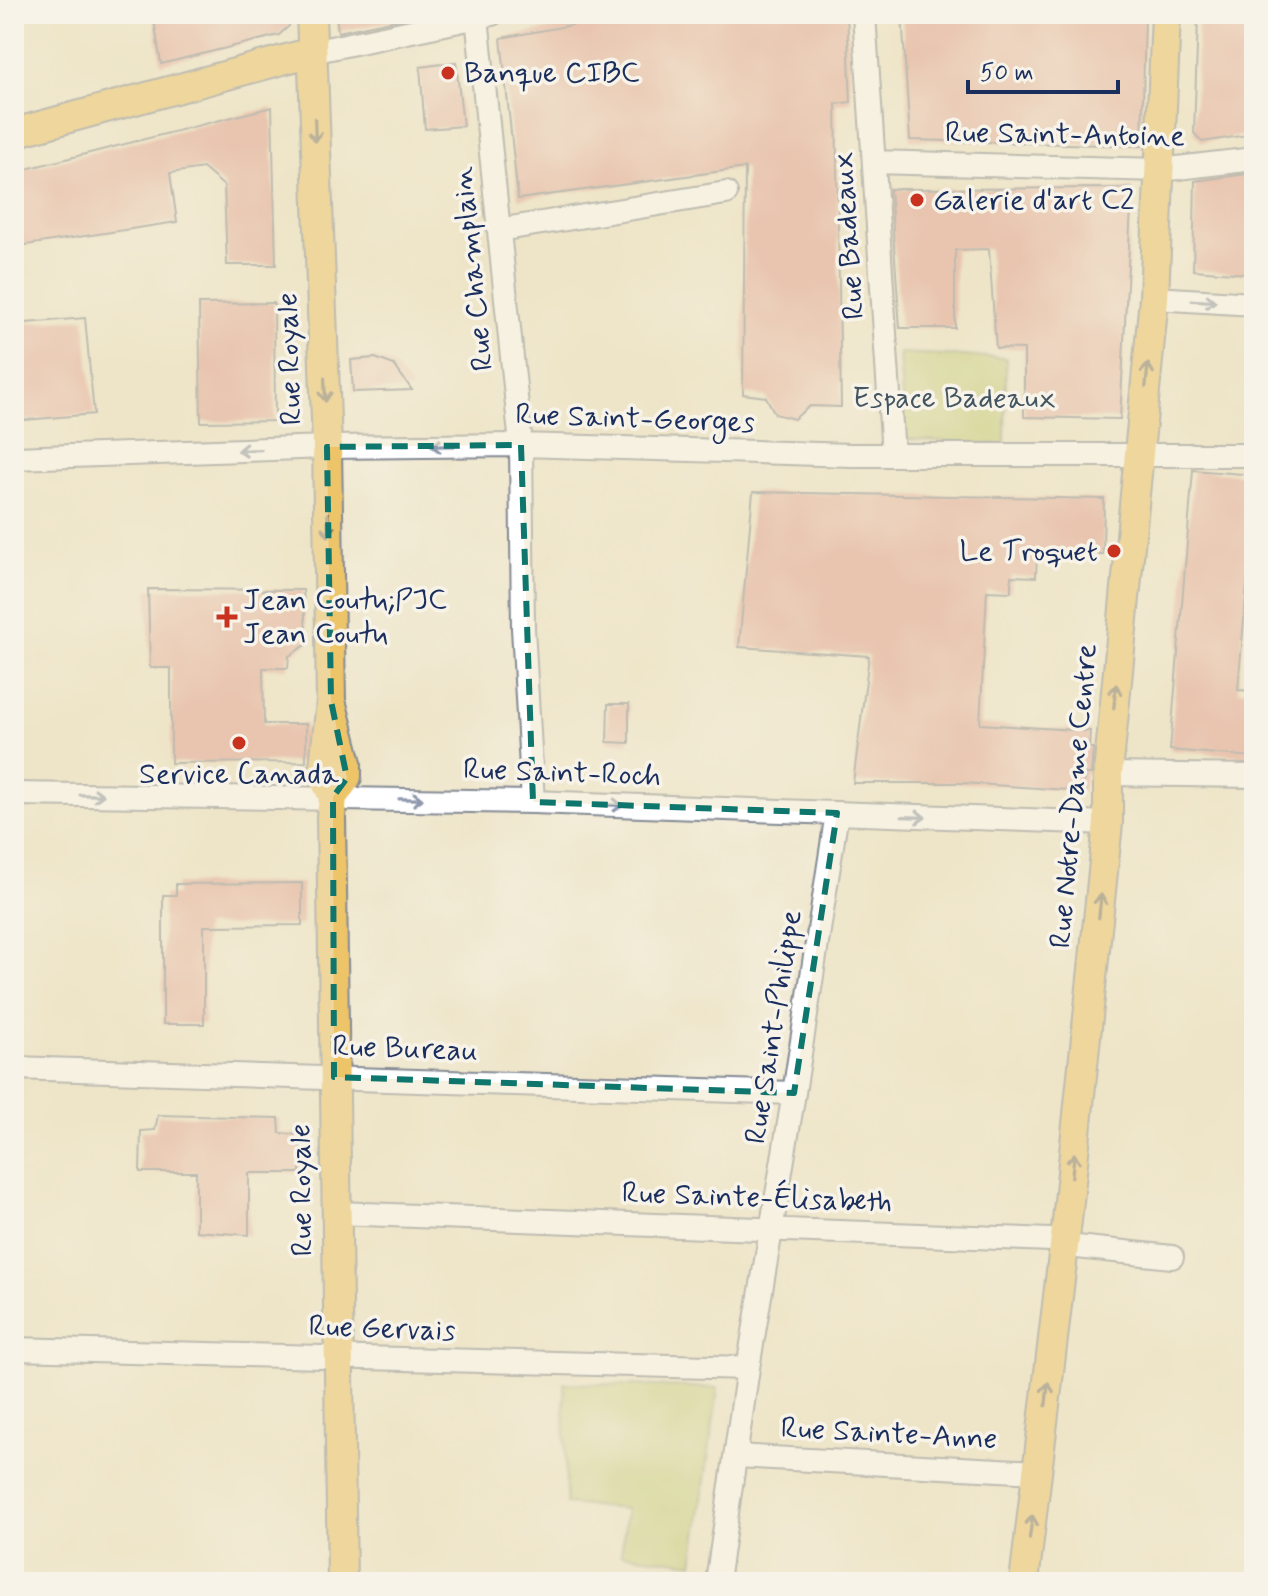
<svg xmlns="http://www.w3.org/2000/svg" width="1268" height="1596" viewBox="0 0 1268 1596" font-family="Mynerve,sans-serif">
  <rect width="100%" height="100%" fill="#f7f3e8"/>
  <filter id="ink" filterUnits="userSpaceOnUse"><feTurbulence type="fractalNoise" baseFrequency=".0125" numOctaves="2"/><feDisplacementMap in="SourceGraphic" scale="16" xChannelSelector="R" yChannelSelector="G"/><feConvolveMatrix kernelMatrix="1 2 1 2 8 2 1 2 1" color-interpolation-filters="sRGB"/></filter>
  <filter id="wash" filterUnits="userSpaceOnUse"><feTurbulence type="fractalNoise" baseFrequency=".006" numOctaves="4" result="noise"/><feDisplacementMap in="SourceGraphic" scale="32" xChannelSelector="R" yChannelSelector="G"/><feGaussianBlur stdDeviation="1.8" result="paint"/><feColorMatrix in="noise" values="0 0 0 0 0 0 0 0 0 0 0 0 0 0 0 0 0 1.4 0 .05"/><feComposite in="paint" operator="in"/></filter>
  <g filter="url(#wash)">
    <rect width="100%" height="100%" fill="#eee5c9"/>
    <path fill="#bbc869" stroke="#6b7c64" stroke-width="2" d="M899 353 1006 358 1005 445 905 439Z
      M564 1383 718 1388 693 1563 621 1554 627 1509 566 1504Z"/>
    <g id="blocks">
      <path fill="#e29e92" d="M153 14H176L179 23 215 14H292L289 26 279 35 161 64Z
        M336 14H413L414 16 338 32Z
        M632 14H847L851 102 836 104 841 407 810 406 794 419 775 414 766 397 743 394 745 168 518 199 501 38Z
        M902 14H1145L1142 146 910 140Z
        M1209 14H1254V134L1202 142 1194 133 1198 18H1209Z
        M456 62 463 126 425 129 420 67Z
        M272 107 276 265H227L224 186 203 168 170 173 177 222 20 246 14 227V172Z
        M1254 173V217L1250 218 1248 274 1193 270 1195 181Z
        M1132 188 1120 419 1024 417V349L996 348 989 249 955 250V328H900L890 189Z
        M274 303 275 421 201 422 199 304Z
        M85 318 94 414 14 421V324Z
        M375 358 394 365 412 390 353 392 351 360Z
        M1193 470 1254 475V538L1251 537 1238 690 1254 691V757L1170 750Z
        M753 492 1104 499 1103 554 1037 553 1036 577 1011 576V592L987 591 980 724 1090 731 1089 748H1093L1091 774H1085L1083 791 962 783H853L869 656 739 647Z
        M148 589 303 590 307 644 289 656 288 668H263L264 724H306V762L171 763V668H150Z
        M608 704H629V743L607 742Z
        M302 883V925L204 926V1024H163V895H176V884Z
        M158 1115 279 1118 280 1133 301 1135 300 1173H249V1235L196 1231V1172H140L141 1131 155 1130Z"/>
    </g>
  </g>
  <g filter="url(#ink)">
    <use href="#blocks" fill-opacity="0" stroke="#848a94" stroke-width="2"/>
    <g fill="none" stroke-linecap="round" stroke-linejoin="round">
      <g stroke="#848a94" stroke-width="26">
        <path id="minor" d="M864 14 893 455
          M477 17 521 445 523 628 533 802
          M312 52 492 14
          M874 162 1160 170 1254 159
          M499 230 726 193
          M1154 298 1254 304
          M14 458 327 447 521 445 852 455H1254
          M1108 774 1254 776
          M14 794 533 802 1108 823
          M14 1068 794 1093
          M337 1213 1051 1240 1077 1247 1172 1257
          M14 1349 748 1368
          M736 1456 1038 1472
          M717 1582 748 1368 794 1093 837 813"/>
      </g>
      <g stroke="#848a94" stroke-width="32">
        <path id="major" d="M311 14 327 447 331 701 323 776 333 797
          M14 133 312 52
          M331 701 347 763V777L333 797 331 817 342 1582
          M1024 1582 1067 1221 1108 823V774L1154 298 1166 14"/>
      </g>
      <use href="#minor" stroke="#fff" stroke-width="22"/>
      <use href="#major" stroke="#eec469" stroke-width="28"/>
    </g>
    <defs><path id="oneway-shaft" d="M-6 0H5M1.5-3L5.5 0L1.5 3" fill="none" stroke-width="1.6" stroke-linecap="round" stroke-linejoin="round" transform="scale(2)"/></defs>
    <g stroke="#7a7263">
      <use href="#oneway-shaft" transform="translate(315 130) rotate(88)"/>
      <use href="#oneway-shaft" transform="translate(1147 375) rotate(-84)"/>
      <use href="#oneway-shaft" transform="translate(325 390) rotate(88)"/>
      <use href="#oneway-shaft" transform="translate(328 525) rotate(89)"/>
      <use href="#oneway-shaft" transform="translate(1115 696) rotate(-84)"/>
      <use href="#oneway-shaft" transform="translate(1100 906) rotate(-84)"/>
      <use href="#oneway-shaft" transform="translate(1073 1165) rotate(-84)"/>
      <use href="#oneway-shaft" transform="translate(1047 1394) rotate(-84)"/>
      <use href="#oneway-shaft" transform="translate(1031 1527) rotate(-82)"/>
    </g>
    <g stroke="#8d97ae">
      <use href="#oneway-shaft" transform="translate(1204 301) rotate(3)"/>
      <use href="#oneway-shaft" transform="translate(443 446) rotate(179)"/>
      <use href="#oneway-shaft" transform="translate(249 450) rotate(178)"/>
      <use href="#oneway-shaft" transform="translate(92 795) rotate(1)"/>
      <use href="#oneway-shaft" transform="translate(411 799) rotate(1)"/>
      <use href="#oneway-shaft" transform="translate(611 805) rotate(2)"/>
      <use href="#oneway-shaft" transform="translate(914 817) rotate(2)"/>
    </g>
  </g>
  <path d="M0 0H1268V1596H0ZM521 445 533 802 837 813 794 1093 334 1077 333 797 347 778 331 701 327 447Z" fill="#eee5c9" fill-opacity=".55" fill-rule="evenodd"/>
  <path fill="none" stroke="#0f766e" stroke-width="6" stroke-dasharray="16 10" stroke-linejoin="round" d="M521 445 533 802 837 813 794 1093 334 1077 333 797 347 778 331 701 327 447Z"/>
  <g fill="#c8321e" stroke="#f7f3e8" stroke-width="3">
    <circle cx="448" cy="73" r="8"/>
    <circle cx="917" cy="200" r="8"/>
    <circle cx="1114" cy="551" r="8"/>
    <path d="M223 605h8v8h8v8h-8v8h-8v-8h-8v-8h8z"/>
    <circle cx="239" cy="743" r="8"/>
  </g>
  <g text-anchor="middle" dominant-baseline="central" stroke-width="7" stroke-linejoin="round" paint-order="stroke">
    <g font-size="30" fill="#1b2f5e" stroke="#f7f3e8" text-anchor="start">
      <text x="464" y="73">Banque CIBC</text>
      <text x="933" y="200">Galerie d'art C2</text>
      <text x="1098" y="551" text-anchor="end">Le Troquet</text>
      <text x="243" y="600">Jean Coutu;PJC<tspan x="243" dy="34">Jean Coutu</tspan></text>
      <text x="239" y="774" text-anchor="middle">Service Canada</text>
    </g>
    <g font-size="30" fill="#1b2f5e" stroke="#f7f3e8">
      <text transform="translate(1065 135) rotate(1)">Rue Saint-Antoine</text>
      <text transform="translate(849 236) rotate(-94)">Rue Badeaux</text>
      <text transform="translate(473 269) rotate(-96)">Rue Champlain</text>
      <text transform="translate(290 359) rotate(-92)">Rue Royale</text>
      <text transform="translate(635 419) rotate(2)">Rue Saint-Georges</text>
      <text transform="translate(562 773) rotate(2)">Rue Saint-Roch</text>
      <text transform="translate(1074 796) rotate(-85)">Rue Notre-Dame Centre</text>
      <text transform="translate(774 1027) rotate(-81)">Rue Saint-Philippe</text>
      <text transform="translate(405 1049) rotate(2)">Rue Bureau</text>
      <text transform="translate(302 1190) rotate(-91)">Rue Royale</text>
      <text transform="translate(757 1198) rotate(2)">Rue Sainte-Élisabeth</text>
      <text transform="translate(382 1329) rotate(2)">Rue Gervais</text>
      <text transform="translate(889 1434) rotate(3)">Rue Sainte-Anne</text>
    </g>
    <g font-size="30" fill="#435561" stroke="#f7f3e8">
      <text x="954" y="398">Espace Badeaux</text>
    </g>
  </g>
  <rect width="1268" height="1596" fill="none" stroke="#f7f3e8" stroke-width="48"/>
  <path d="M968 80v12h150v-12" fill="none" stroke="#1b2f5e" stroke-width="4"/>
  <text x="980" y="80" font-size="24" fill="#1b2f5e" stroke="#f7f3e8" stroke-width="6" paint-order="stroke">50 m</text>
</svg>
